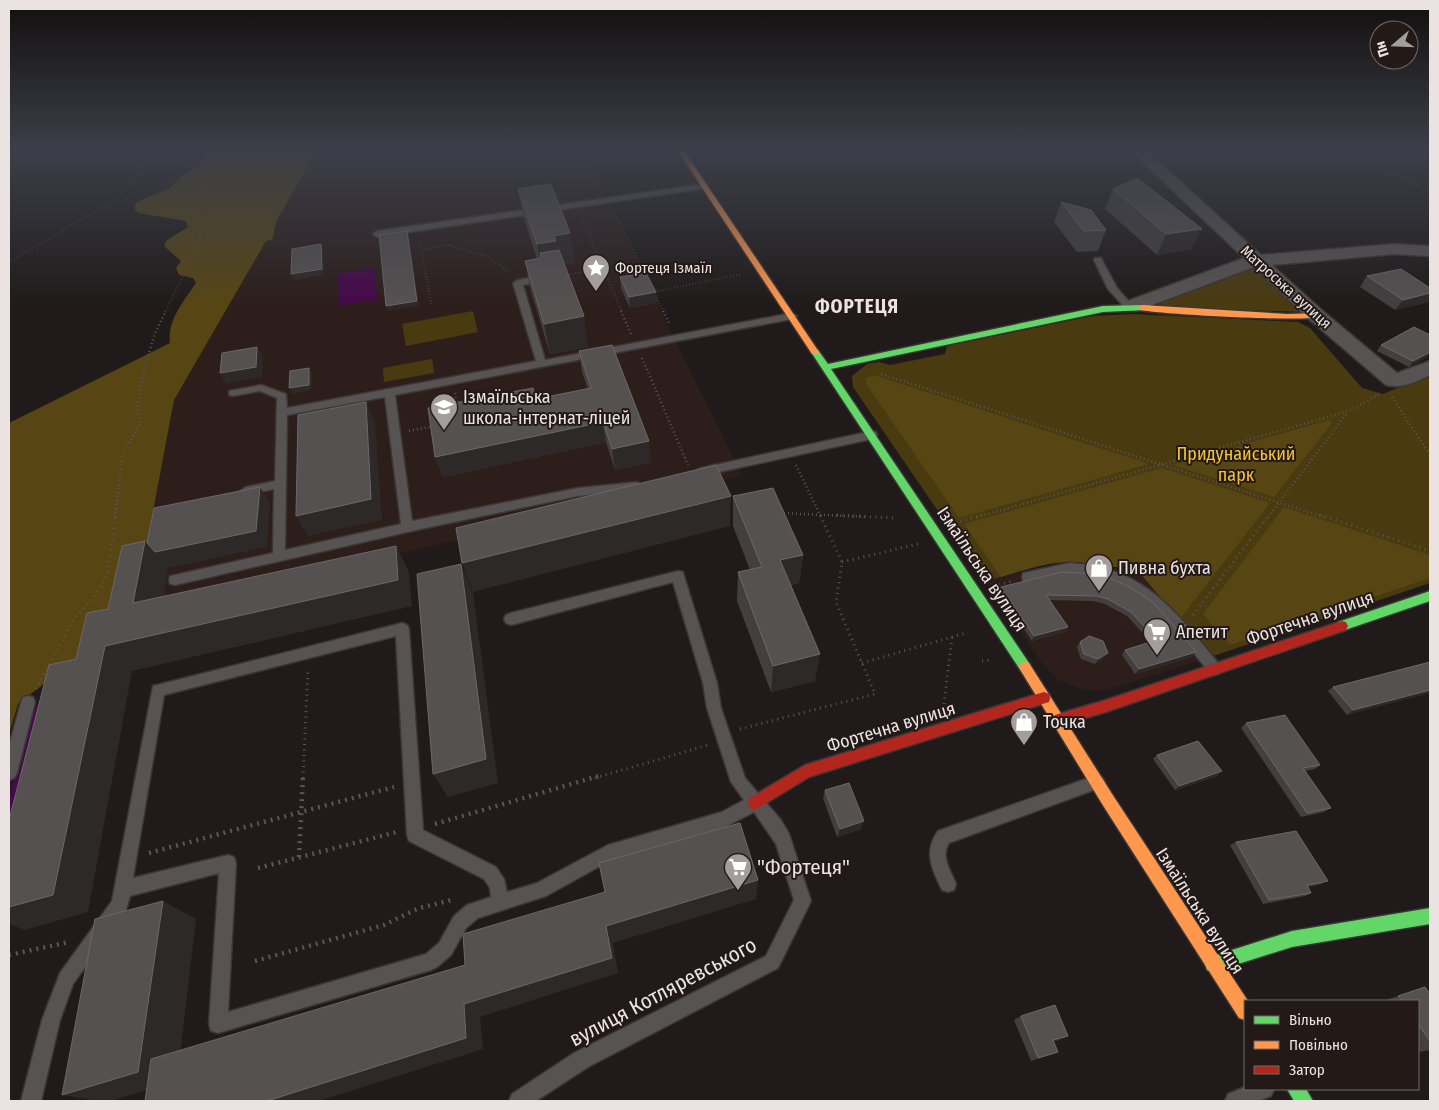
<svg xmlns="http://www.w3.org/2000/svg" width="1439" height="1110" viewBox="0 0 1439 1110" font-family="'Fira Sans Condensed',sans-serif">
  <rect width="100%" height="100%" fill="#201b1a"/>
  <path fill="#2d1e1c" d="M316 151H587L605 197 742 476 134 613 174 400 266 241 272 240 277 220Z
    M1065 562 1097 564 1113 568 1127 566 1140 573 1210 657 1107 690H1083L1059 680 1041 662 986 581Z"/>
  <path fill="#4a3a10" d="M1248 266 1258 267 1304 312 1161 307 1154 300Z
    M473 311 478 332 406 346 402 324Z
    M1132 314 1298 322 1310 328 1362 388 1383 394 1430 374V583L1210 657 1140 573 1127 566C1107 570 1087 560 1066 562 1039 563 1012 574 986 581L853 387 852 376 867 364 879 362 890 365 945 354 947 346 1093 316Z
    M432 359 434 373 384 382 383 368Z"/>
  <path fill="#574514" d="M208 151H316L277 220 272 240 266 241 174 400 134 613 18 704 9 734V423L170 343C167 320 184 301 196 283L193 278 179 275 176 268 181 261 164 246 167 240 188 227 186 221 138 213 134 208 137 202 170 188 182 176 201 164Z
    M874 375 1149 464 959 518 866 384V378Z
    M1329 420 1332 423 1274 497 1173 465Z
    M1162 468 1270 503 1179 620 1140 573 1127 566C1106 570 1087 560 1066 562 1044 563 1022 571 1001 577L964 524Z
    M1284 507 1430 555V578L1230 645 1203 614Z"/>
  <path fill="#46094a" d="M374 268 377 297 380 299 339 306 338 274Z"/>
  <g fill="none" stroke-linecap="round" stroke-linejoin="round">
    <path stroke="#46094a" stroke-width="7" d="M19 778 35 709"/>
    <path stroke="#46094a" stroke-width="9" d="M9 818 19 776"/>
    <g stroke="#3a3636" stroke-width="3">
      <path id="lane" d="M704 184 708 186 707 188 377 237 373 234 377 231Z
        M1095 258H1101L1117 288 1134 307 1132 309H1126L1108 289 1094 260Z
        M545 275 548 276V280L523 285 545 360 792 313 797 316 792 319 395 395 412 521 578 488 637 482 643 486 641 489 578 496 421 529 175 585 170 584 169 580 170 576 175 575 273 553 274 489 246 495 240 491 246 487 275 481 277 398 260 391 233 396 229 395V391L261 385 286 394 287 408 536 361 513 283 518 280ZM385 397 401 524 285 550 287 415Z
        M872 431 876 432 877 435 876 438 701 476 695 472 701 468Z
        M1069 563C1145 567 1175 611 1220 665L1222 669 1220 673 1215 675 1210 673C1173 628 1134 572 1069 573 1055 573 1041 579 1028 582L1023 581 1022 577 1023 573 1028 572Z
        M678 571 683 572 684 576 717 683 721 708 745 778 781 820 789 834 811 901 778 968 588 1067 536 1101H509L512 1094 574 1053 766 956 794 900 776 844 754 812 725 827 611 860 546 896 478 918 466 928 451 955 437 967 431 970 218 1033 211 1031 209 1024 219 873 130 896 126 910 73 984 60 1020 41 1101H21L42 1020 60 973 112 901 153 686 402 623 407 625 409 629 423 830 496 867 504 879 507 892 537 883 608 845 722 812 744 800 731 782 707 708 703 683 673 582 511 625 506 623 504 619 506 615 511 613ZM396 636 407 835 409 841 484 879 490 888 491 897 467 905 454 916 439 943 426 954 228 1012 236 863 234 857 228 855 133 878 164 695Z
        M28 696 33 697 35 702 17 773 14 778 9 780V746L21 702 23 697Z
        M1097 775 1102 777 1105 782 1102 787 949 843C940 857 951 871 956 884L954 890 948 892 942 890C932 869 923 852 938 831Z
        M1245 1087V1089H1274L1271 1096 1258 1101H1225L1228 1094Z"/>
    </g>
    <g stroke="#3a3636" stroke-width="3">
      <path id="street" d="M1131 151H1147L1261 255 1394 244 1430 246V256L1394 254 1272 265 1324 312 1397 373 1430 361V375C1416 382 1402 389 1386 385L1310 320 1254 267 1136 311H1122L1120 307 1122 303 1244 258Z"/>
    </g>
    <g stroke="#3a3636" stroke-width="3">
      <path id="fast" d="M1143 305 1146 306V310L1103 312 831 369 1029 663 1031 667 1029 671 1025 672 1021 671 811 352 815 349 818 350 828 364 1103 306Z
        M1430 591V601L1342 631 1338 630 1336 626 1338 622Z
        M1430 908V924L1292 947 1213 972 1207 970 1205 964 1207 958 1213 956 1292 931Z
        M1287 1089H1306L1313 1101H1294Z"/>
    </g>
    <g stroke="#3a3636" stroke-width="3">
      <path id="slow" d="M678 151H684L819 352 818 354H812Z
        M1143 305 1288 314 1317 313 1321 316C1312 323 1159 314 1140 310V306Z
        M1025 662 1029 663 1114 797 1248 1001H1245V1020L1239 1018 1104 807 1021 671 1019 667 1021 663Z"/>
    </g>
    <g stroke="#3a3636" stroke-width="3">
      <path id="jam" d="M1342 621 1346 622 1348 626 1346 630 1106 712 1058 726 1053 724 1051 720 1053 716 1058 714 1106 700Z
        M1044 692 1049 694 1050 698 1049 702 809 777 755 810 750 808 748 803 750 798 805 765Z"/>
    </g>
    <path stroke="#5a5655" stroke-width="2" stroke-dasharray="0.5 2.5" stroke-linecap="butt" d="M1353 151 1430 192
      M1411 151 1430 162
      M614 212 646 276
      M582 218 622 312
      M420 241 431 304
      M422 250 448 245 488 257 510 273
      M9 262 116 199 139 174 152 151
      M566 275 603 268
      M654 292 741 274
      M655 295 664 312
      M165 312 190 263 208 214 201 197V187L192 175V161L187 154 180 151"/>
    <path stroke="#5a5655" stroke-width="2.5" stroke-dasharray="1 3" stroke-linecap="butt" d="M621 311 631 334
      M663 311 670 325
      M642 358 688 465
      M881 374 1324 517
      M455 393 457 407
      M1392 397 1430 455
      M409 431 435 426
      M796 465 821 517
      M780 513 866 517
      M115 517 122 456 140 424 137 407 145 366 155 333 166 311
      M977 517 1349 411 1381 393
      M1268 517 1348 412"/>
    <path stroke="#5a5655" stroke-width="3" stroke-dasharray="1 4.5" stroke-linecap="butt" d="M837 515 896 518
      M1320 515 1430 551
      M955 523 982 515
      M842 562 918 544
      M999 585 1012 581
      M1193 615 1269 515
      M982 661 992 660
      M862 663 966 633
      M36 689 73 620 97 593 107 575 116 515
      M944 704 952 637
      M740 729 875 694 836 602 842 562 820 515
      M303 778 308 668
      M595 778 708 745"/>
    <path stroke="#5a5655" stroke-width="4.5" stroke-dasharray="2 5" stroke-linecap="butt" d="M435 824 599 776
      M149 853 394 787
      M299 857 303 776
      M258 868 397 832
      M9 955 69 942
      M255 961 384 925 419 908 452 900"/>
    <use href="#lane" fill="#575352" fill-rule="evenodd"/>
    <use href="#street" fill="#575352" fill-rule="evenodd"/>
    <use href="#fast" fill="#63d668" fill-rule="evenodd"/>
    <use href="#slow" fill="#ff974d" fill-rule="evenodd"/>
    <use href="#jam" fill="#b3261e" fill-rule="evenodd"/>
  </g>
  <path fill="#443f3f" d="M518 189 575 263 564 264 588 347 550 354 531 291 525 261 537 259 524 218Z
    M1113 189 1202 229 1191 249 1157 255 1105 209Z
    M1061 202 1106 230 1098 251 1077 252 1054 222Z
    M1367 276 1429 302 1395 310 1360 287Z
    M620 277 656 292 657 303 630 308 621 288Z
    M1381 345 1430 355 1409 367 1377 351Z
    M579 351 651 462 615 470 606 442 443 477 435 457 536 399 588 389 582 372Z
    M733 496 803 555 799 583 791 585 815 681 771 692 737 601 738 572 750 570 733 526Z
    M1095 574 1192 657 1135 674 1122 655 1125 650 1151 642 1127 616 1105 604 1093 601 1049 600 1068 627 1065 632 1032 641 1005 601H1000L995 593 997 588Z
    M1080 642 1104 658 1095 664 1081 659 1077 647Z
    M1430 662 1347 715 1328 691 1333 687Z
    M1246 723 1320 765 1315 769 1305 771 1331 808 1324 812 1301 817 1241 728Z
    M1157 755 1217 776 1175 790 1153 759Z
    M825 790 861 829 837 837 823 798Z
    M1236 842 1328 881 1321 884 1308 887 1311 893 1305 896 1263 904 1230 845Z
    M1425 987 1430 994V1050L1419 1052 1418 1051V1001H1383Z
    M1021 1016 1068 1036 1054 1042 1058 1052 1050 1055 1031 1061 1014 1020Z"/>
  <path fill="#2e2929" d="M1202 229 1191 249 1157 255 1166 234Z
    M407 231 409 236 419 306 388 311 386 306Z
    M570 233 575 263 560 265 541 258 540 253 543 274H542L537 244 554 236Z
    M321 244 323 250 324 275 294 280 291 274Z
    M656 292 657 303 630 308 629 297Z
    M1430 293V300L1429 302 1395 310 1403 300Z
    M584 316 588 347 550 354 544 324Z
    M257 347 263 357 262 377 226 384 220 373Z
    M1430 352V355L1409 367 1413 361Z
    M309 368 312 373 311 390 292 394 289 388Z
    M366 402 375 423 382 520 308 536 296 516Z
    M603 422 606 442 443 477 435 457Z
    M649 441 651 462 615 470 612 449Z
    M260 487 270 503 267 547 168 568 158 629 133 603 145 541 155 552Z
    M731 496 730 526 473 592 462 563Z
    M396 546 409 572 412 606 132 671 88 912 25 930 9 924V907L105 646Z
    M803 555 799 583 777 588 780 560Z
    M461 564 473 593 498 783 448 797 433 774Z
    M1068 627 1065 632 1032 641 1034 636Z
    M1196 652 1192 657 1135 674 1139 669Z
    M1108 653 1104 658 1095 664 1098 659Z
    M820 654 815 681 771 692 773 666Z
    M1430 690V693L1347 715 1353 710Z
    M1222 771 1217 776 1175 790 1179 786Z
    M864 821 861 829 837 837 840 829Z
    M758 880 756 899 613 943 618 973 480 1017 483 1049 319 1101H267L464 1004 606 926Z
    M163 901 196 919 177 1081 110 1101H99L62 1095Z
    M1068 1036 1060 1040 1045 1044 1053 1040Z
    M1058 1052 1050 1055 1031 1061 1038 1058Z"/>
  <path fill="#565151" stroke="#6d6868" d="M1137 178 1202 229 1166 234 1113 189Z
    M551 184 570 233 554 236 556 241 537 244 518 189Z
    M1061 202 1091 210 1106 230 1084 231Z
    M407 231 417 301 386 306 379 235Z
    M321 244 322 269 291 274 292 249Z
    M559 250 584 316 544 324 525 261 541 258 540 253Z
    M1401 269 1430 288V293L1403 300 1367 276Z
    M646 273 656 292 629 297 620 277Z
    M1414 327 1430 335V352L1413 361 1381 345Z
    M612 345 649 441 612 449 603 422 435 457 428 408 533 388 536 399 591 388 579 351Z
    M257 347 256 367 220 373 222 353Z
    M309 368V385L289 388 290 371Z
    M366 402 371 499 296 516 298 415Z
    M716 465 731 496 462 563 456 528Z
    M260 487 256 531 155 552 147 543 154 508Z
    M773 488 803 555 780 560 820 654 773 666 738 572 762 567 733 496Z
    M145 541 133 603 396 546 398 580 105 646 53 895 9 907V820L49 665 76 659 87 613 108 609 122 546Z
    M461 564 486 759 433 774 417 574Z
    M1062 572 1095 574 1111 579 1128 586 1154 603 1196 652 1139 669 1125 650 1157 640 1131 612 1108 599 1096 596 1046 595 1068 627 1034 636 1007 596H1003L997 588Z
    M1089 636 1103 641 1108 653 1098 659 1084 654 1080 642Z
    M1430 662V690L1353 710 1333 687Z
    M1285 715 1320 765 1303 768 1331 808 1307 813 1246 723Z
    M1198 741 1222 771 1179 786 1157 755Z
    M849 783 864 821 840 829 825 790Z
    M740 823 758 880 606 926 612 958 464 1004 466 1038 267 1101H145L151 1059 465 965 463 934 605 892 599 863Z
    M1296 831 1328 881 1307 885 1311 893 1269 900 1236 842Z
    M163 901 138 1072 62 1095 95 919Z
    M1425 987 1430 994V1041L1418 1024V1001H1402L1398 996Z
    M1055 1005 1068 1036 1053 1040 1058 1052 1038 1058 1021 1016Z"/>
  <linearGradient id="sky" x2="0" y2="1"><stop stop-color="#120f0e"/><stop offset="0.49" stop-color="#3c3f49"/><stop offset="1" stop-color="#3c3f49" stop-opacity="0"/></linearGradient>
  <rect width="1439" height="306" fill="url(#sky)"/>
  <defs>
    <g id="sight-pin" transform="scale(1.4375)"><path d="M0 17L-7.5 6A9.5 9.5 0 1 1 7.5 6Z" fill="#a49d9c" stroke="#231917"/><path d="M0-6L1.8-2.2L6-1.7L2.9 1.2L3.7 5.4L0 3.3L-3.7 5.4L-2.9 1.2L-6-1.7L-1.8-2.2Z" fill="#fff"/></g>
    <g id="school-pin" transform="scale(1.4375)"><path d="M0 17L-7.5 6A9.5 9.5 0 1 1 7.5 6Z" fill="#a49d9c" stroke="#231917"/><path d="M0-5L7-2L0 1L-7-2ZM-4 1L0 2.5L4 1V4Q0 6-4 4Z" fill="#fff"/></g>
    <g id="shop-pin" transform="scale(1.4375)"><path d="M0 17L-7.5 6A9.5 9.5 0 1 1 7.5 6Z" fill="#a49d9c" stroke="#231917"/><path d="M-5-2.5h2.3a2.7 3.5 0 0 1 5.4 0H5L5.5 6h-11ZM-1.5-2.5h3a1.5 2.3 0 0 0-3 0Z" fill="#fff"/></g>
    <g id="supermarket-pin" transform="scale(1.4375)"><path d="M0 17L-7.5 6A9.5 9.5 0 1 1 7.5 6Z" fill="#a49d9c" stroke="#231917"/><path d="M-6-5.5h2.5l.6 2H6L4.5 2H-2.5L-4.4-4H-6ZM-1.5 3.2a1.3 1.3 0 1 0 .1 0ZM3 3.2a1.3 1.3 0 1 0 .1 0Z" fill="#fff"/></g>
  </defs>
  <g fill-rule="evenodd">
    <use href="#sight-pin" x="596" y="268"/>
    <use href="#school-pin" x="444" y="407"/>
    <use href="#shop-pin" x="1099" y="568"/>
    <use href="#supermarket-pin" x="1157" y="632"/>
    <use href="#shop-pin" x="1024" y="722"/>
    <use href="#supermarket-pin" x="738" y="867"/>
  </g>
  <g text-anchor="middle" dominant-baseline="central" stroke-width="4" stroke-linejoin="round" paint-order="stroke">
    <g font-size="15" fill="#ebe3e2" stroke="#231917" text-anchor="start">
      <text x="615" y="268">Фортеця Ізмаїл</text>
    </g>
    <g font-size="15" fill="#ebe3e2" stroke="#231917">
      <text transform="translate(1286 287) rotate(42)">Матроська вулиця</text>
    </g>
    <g font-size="18" fill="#ebe3e2" stroke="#231917" text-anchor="start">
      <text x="463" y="397">Ізмаїльська<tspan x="463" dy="21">школа-інтернат-ліцей</tspan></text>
      <text x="1118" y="568">Пивна бухта</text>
      <text x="1176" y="632">Апетит</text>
      <text x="1043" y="722">Точка</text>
    </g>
    <g font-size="18" fill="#f4c332" stroke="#231917">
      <text x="1236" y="454">Придунайський<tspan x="1236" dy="21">парк</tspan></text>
    </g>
    <g font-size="18" fill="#ebe3e2" stroke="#231917">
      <text transform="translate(982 569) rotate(56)">Ізмаїльська вулиця</text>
      <text transform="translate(1310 618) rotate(-19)">Фортечна вулиця</text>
      <text transform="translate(891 727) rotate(-17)">Фортечна вулиця</text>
      <text transform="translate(1200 911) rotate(57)">Ізмаїльська вулиця</text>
    </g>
    <g font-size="19" font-weight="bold" letter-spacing="1" fill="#ebe3e2" stroke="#231917">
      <text x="857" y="306">ФОРТЕЦЯ</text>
    </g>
    <g font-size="21" fill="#ebe3e2" stroke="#231917" text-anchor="start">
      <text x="757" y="867">"Фортеця"</text>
    </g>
    <g font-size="21" fill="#ebe3e2" stroke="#231917">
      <text transform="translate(663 992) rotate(-28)">вулиця Котляревського</text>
    </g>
  </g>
  <rect width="1439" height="1110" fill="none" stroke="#ebe3e2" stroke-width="20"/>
  <rect x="1244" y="1000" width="175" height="90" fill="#231917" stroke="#736a68"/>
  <rect x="1254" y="1016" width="25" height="8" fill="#63d668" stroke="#736a68"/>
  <text x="1289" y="1025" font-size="15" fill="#ebe3e2">Вільно</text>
  <rect x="1254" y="1041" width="25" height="8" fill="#ff974d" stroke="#736a68"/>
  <text x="1289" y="1050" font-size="15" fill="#ebe3e2">Повільно</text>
  <rect x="1254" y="1066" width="25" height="8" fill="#b3261e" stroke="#736a68"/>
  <text x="1289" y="1075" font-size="15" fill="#ebe3e2">Затор</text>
  <g transform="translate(1394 45) rotate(251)"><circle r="24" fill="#231917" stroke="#736a68"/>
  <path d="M0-4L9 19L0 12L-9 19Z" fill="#a49d9c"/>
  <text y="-8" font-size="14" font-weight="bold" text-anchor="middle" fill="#ebe3e2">Пн</text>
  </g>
</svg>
